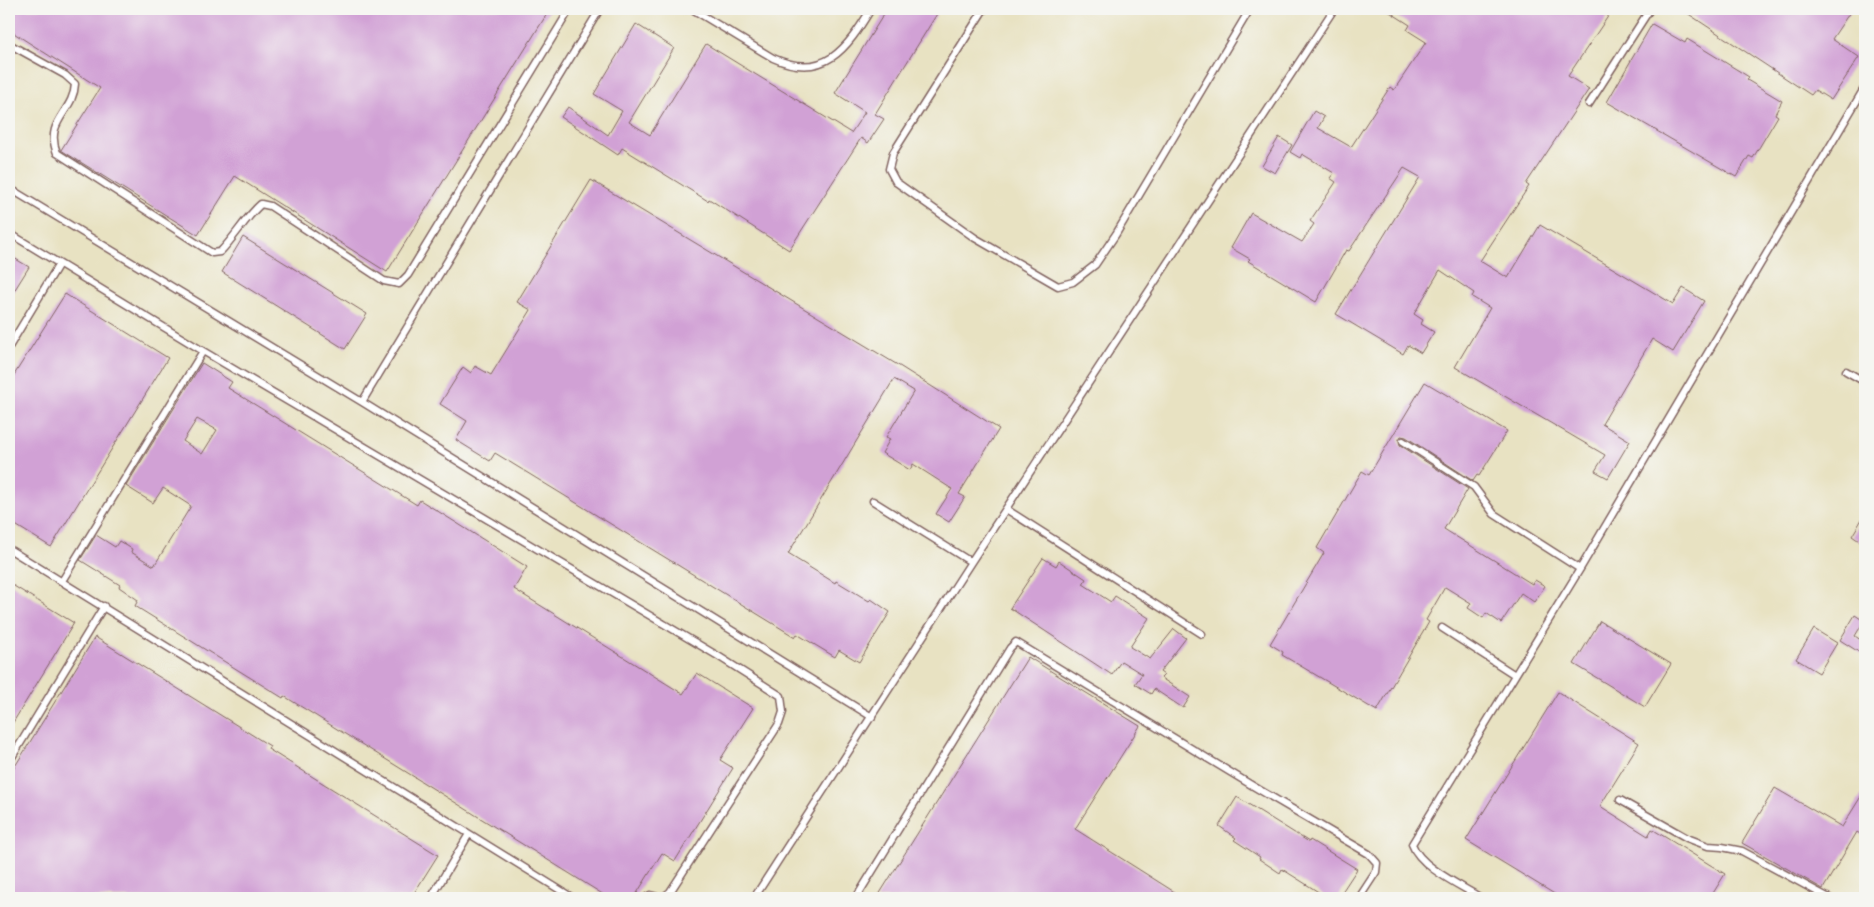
<svg xmlns="http://www.w3.org/2000/svg" width="1874" height="907" viewBox="0 0 1874 907" font-family="'Playpen Sans',sans-serif">
  <rect width="100%" height="100%" fill="#f6f6f2"/>
  <filter id="ink" filterUnits="userSpaceOnUse"><feTurbulence type="fractalNoise" baseFrequency=".02" numOctaves="2"/><feDisplacementMap in="SourceGraphic" scale="10" xChannelSelector="R" yChannelSelector="G"/><feConvolveMatrix kernelMatrix="1 2 1 2 8 2 1 2 1" color-interpolation-filters="sRGB"/></filter>
  <filter id="wash" filterUnits="userSpaceOnUse"><feTurbulence type="fractalNoise" baseFrequency=".0096" numOctaves="4" result="noise"/><feDisplacementMap in="SourceGraphic" scale="20" xChannelSelector="R" yChannelSelector="G"/><feGaussianBlur stdDeviation="1.12" result="paint"/><feColorMatrix in="noise" values="0 0 0 0 0 0 0 0 0 0 0 0 0 0 0 0 0 1.4 0 .05"/><feComposite in="paint" operator="in"/></filter>
  <g filter="url(#wash)">
    <rect width="100%" height="100%" fill="#e8e2c2"/>
    <g id="blocks">
      <path fill="#d1a1d5" fill-rule="evenodd" d="M9 9H550L387 272 235 176 198 235 61 150 100 88 9 30Z
        M887 9H940L875 114 884 119 868 143 861 138 789 250 709 199 708 201 622 148 618 155 561 117 568 107 608 135 622 111 594 94 636 24 674 48 629 122 650 135 706 44 851 133 865 112 835 93Z
        M1385 9H1613L1568 76 1589 89 1528 181 1526 184 1529 186 1480 261 1508 278 1540 225 1673 304 1683 288 1704 301 1673 352 1652 339 1602 424 1630 441 1608 478 1595 471 1605 455 1455 367 1490 308 1472 297 1474 293 1440 270 1414 314 1423 320 1421 324 1434 332 1421 353 1408 345 1403 354 1336 314 1420 177 1404 168 1349 251 1346 250 1316 302 1248 261 1250 259 1231 248 1251 213 1302 242 1314 224 1310 221 1336 182 1330 178 1334 173 1302 154 1300 158 1290 152 1314 111 1324 117 1318 128 1351 147 1390 87 1394 90 1426 42 1407 30 1410 25Z
        M1681 9H1852L1832 39 1859 57 1831 100 1815 90 1811 95Z
        M1652 24 1685 43 1687 39 1749 77 1747 80 1782 101 1775 114 1778 116 1753 158 1749 156 1736 177 1607 102Z
        M1279 137 1292 145 1275 173 1262 166Z
        M591 180 901 367 999 429 959 494 965 497 949 522 936 514 952 489 913 464 910 470 882 453 890 439 886 437 914 391 894 379 788 554 835 583 836 581 869 601 871 599 890 612 859 662 839 650 835 657 797 634 795 637 495 453 490 461 456 440 467 421 440 404 463 367 471 373 475 366 491 375 531 310 517 302Z
        M243 237 367 314 345 349 222 272Z
        M9 255 29 267 9 299Z
        M65 294 168 358 51 547 9 521V383Z
        M202 363 232 382 228 388 417 505 420 500 527 567 514 589 683 694 697 673 753 708 720 760 733 768 675 861 662 853 634 898H609L284 696 283 698 135 606 138 600 119 587 120 585 80 560 96 535 115 547 119 541 132 549 131 552 154 566 191 506 163 488 153 503 126 486ZM197 419 217 430 202 454 183 441Z
        M1425 382 1507 431 1479 476 1477 475 1473 481 1406 437 1401 436 1399 439 1400 445 1468 489 1444 529 1532 584 1535 580 1545 586 1534 602 1521 593 1501 623 1486 613 1483 618 1468 608 1471 603 1445 587 1426 620 1429 622 1377 711 1282 655 1283 652 1270 644 1324 553 1317 548 1362 471 1369 475Z
        M1865 514V545L1852 536Z
        M1043 558 1056 566 1059 561 1086 579 1083 584 1111 602 1115 596 1149 618 1130 647 1150 659 1174 629 1186 638 1160 672 1164 675 1161 678 1190 697 1183 708 1154 689 1151 694 1135 684 1142 674 1121 661 1112 675 1010 608Z
        M9 583 74 623 9 729Z
        M1855 615 1864 621 1855 636 1865 643V656L1840 640Z
        M1600 621 1671 664 1645 707 1574 664Z
        M1814 629 1837 643 1819 673 1796 659Z
        M95 637 270 746 268 749 438 855 411 898H9V776Z
        M1028 657 1140 726 1075 829 1184 898H877Z
        M1558 692 1639 743 1600 806 1648 836 1652 829 1725 874 1710 898H1561L1466 840Z
        M1775 788 1842 827 1865 790V837L1857 832 1823 889 1742 843Z
        M1237 797 1309 842 1310 840 1357 869 1338 898H1328L1282 869 1280 873 1259 859 1260 857 1234 840 1236 838 1219 826Z"/>
    </g>
  </g>
  <g filter="url(#ink)">
    <use href="#blocks" fill-opacity="0" stroke="#816360" stroke-width="1"/>
    <g fill="none" stroke-linecap="round" stroke-linejoin="round">
      <g stroke="#816360" stroke-width="9">
        <path id="lane" d="M692 9 773 58C824 81 847 49 871 9
          M984 9 893 153 889 169 896 182 975 238 1058 286 1073 282 1095 265 1116 234 1250 9
          M9 44 65 75 75 84C74 112 44 121 57 153L212 253 220 252C235 237 245 218 261 204L270 206 384 281 399 284 408 275 570 9
          M1589 104 1650 9
          M9 188 362 402 872 717
          M9 233 203 351 718 656 781 696 783 712 779 724 670 892 662 898 650 895 645 898
          M9 347 59 264
          M1846 371 1865 382
          M362 402 600 9
          M1403 441 1474 487 1494 514 1580 569
          M873 501 971 562
          M1006 509 1202 634
          M9 549 573 898
          M62 581 203 351
          M1442 628 1515 675
          M9 762 104 606
          M1620 800 1687 838 1708 846 1722 847 1742 851 1829 898
          M431 898 469 834
          M754 898 971 562 1334 9
          M856 898 1010 648 1016 642 1253 786 1369 854 1377 863 1376 872 1359 898
          M1481 898C1460 885 1420 867 1412 844L1580 569 1865 87"/>
      </g>
      <use href="#lane" stroke="#fff" stroke-width="6"/>
    </g>
  </g>
  <rect width="1874" height="907" fill="none" stroke="#f6f6f2" stroke-width="30"/>
</svg>
